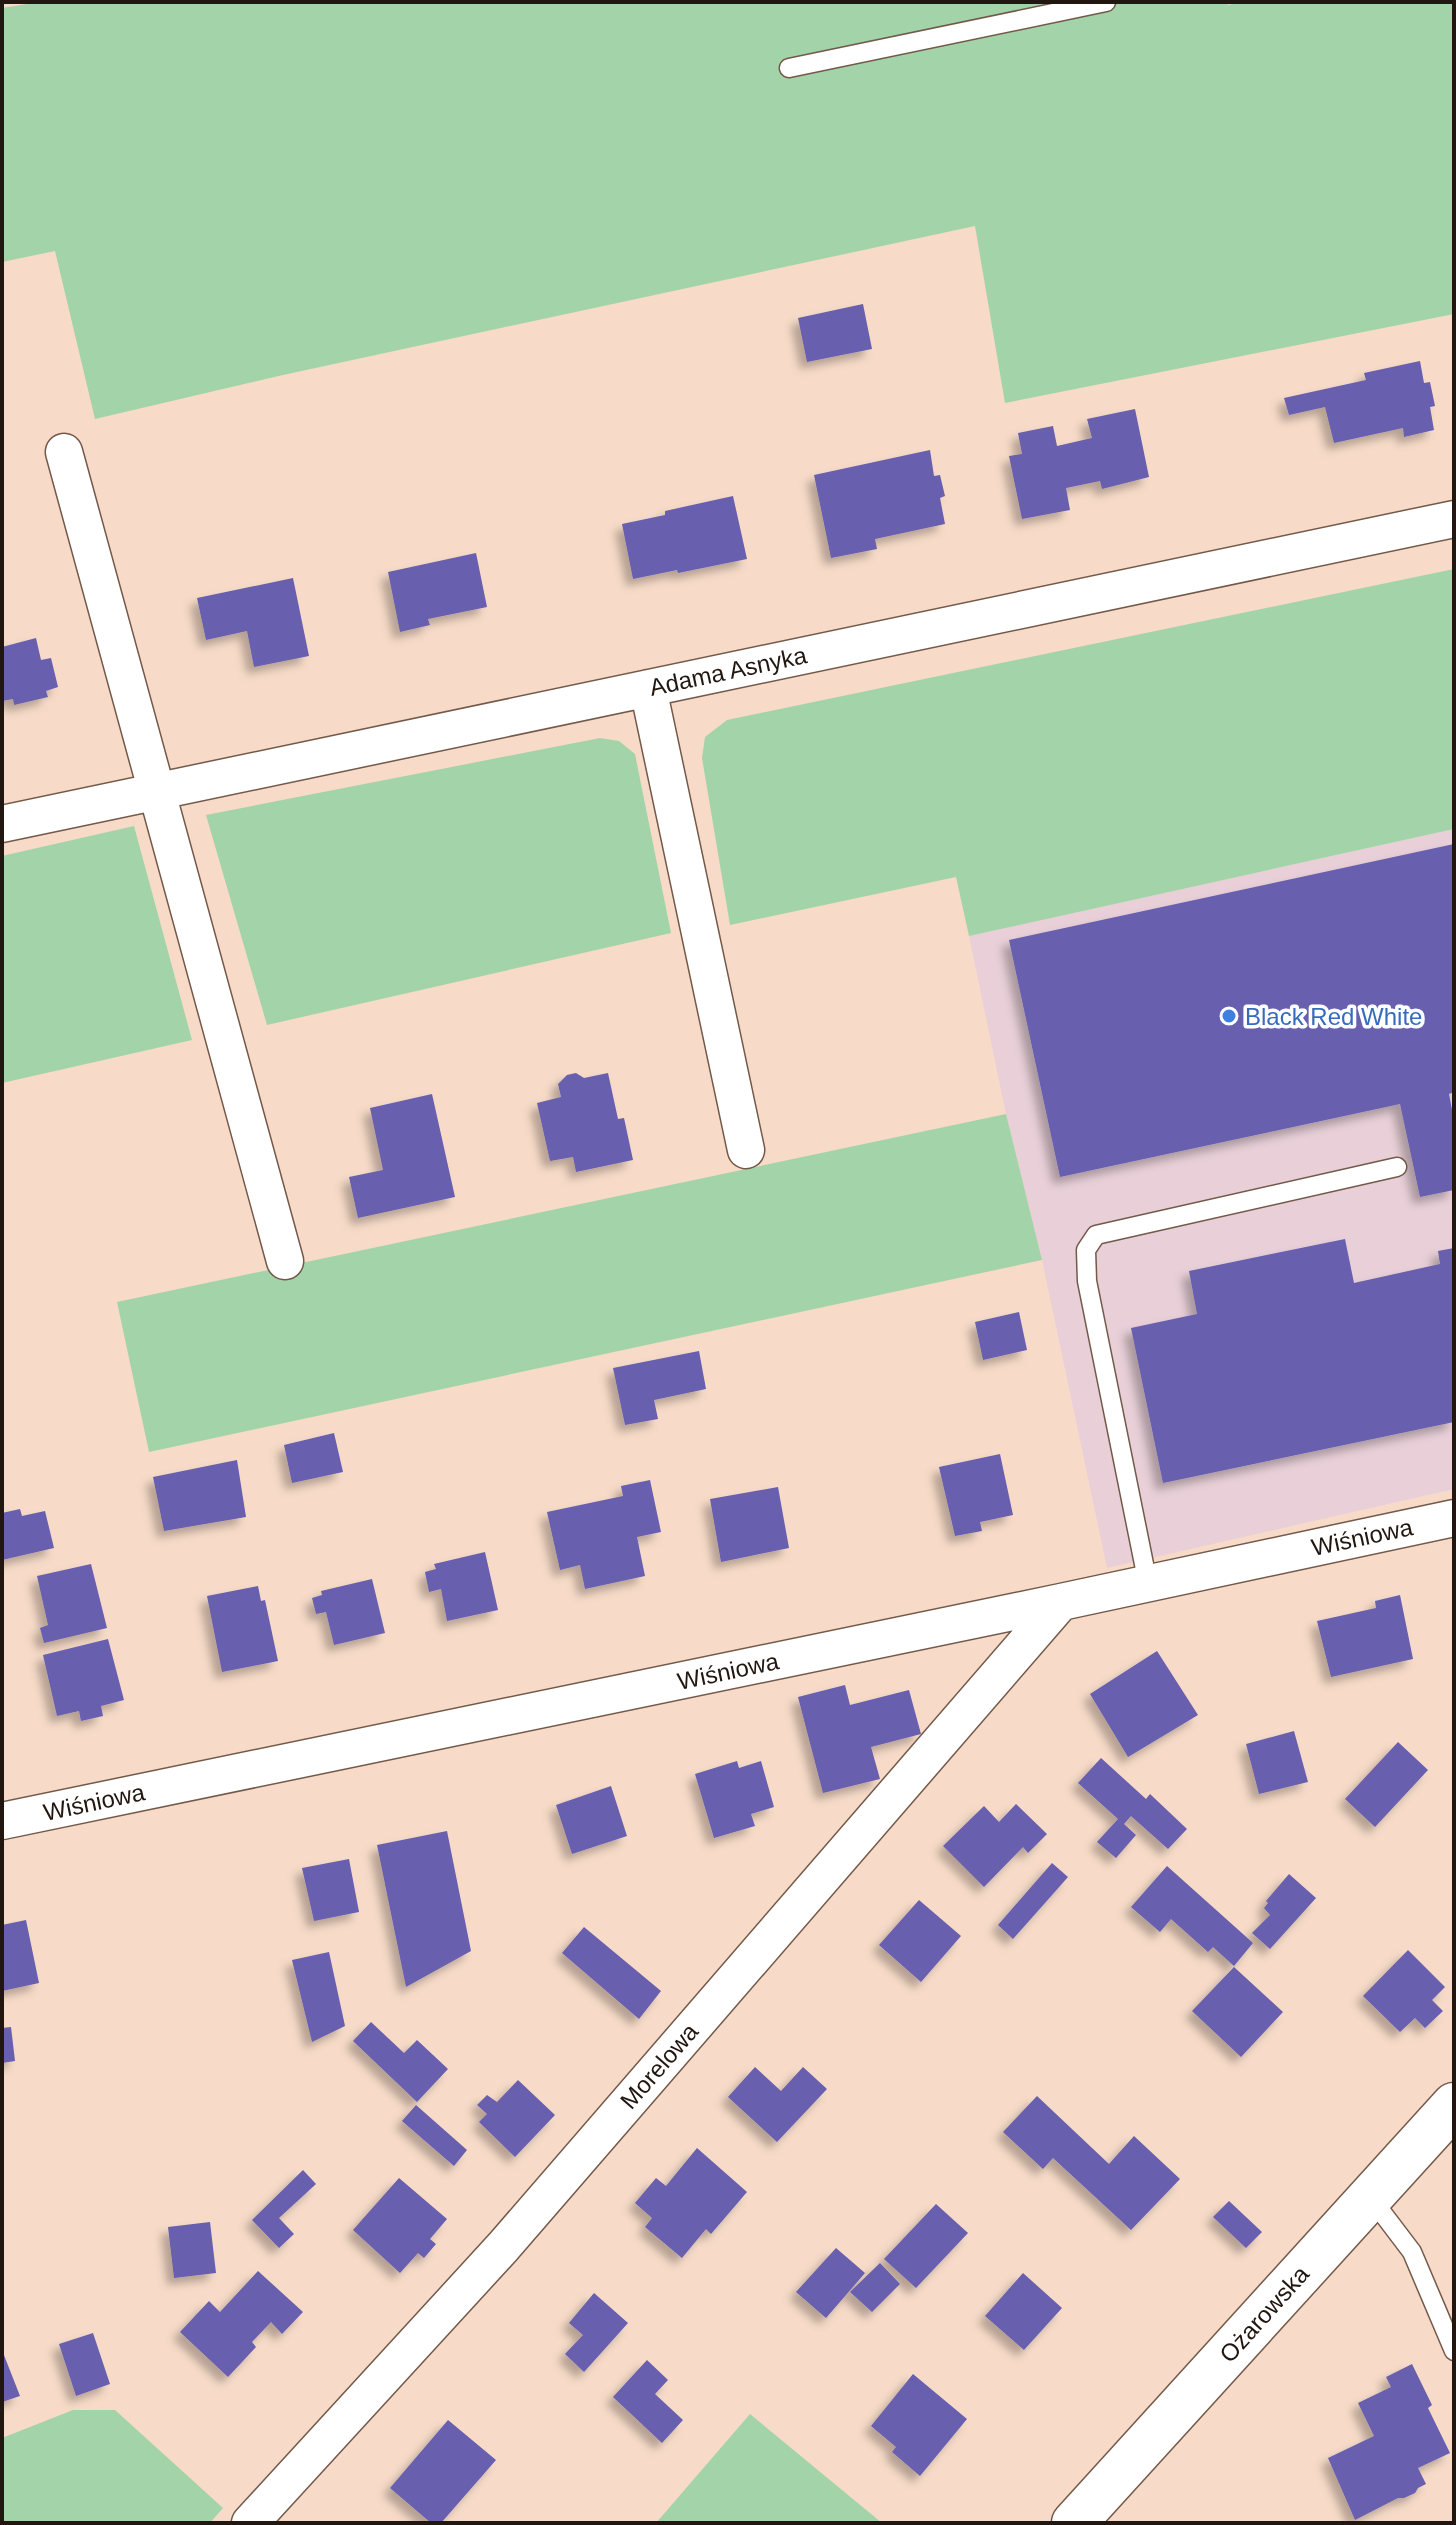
<svg xmlns="http://www.w3.org/2000/svg" width="1456" height="2525" viewBox="0 0 1456 2525" font-family="Helvetica,sans-serif">
  <defs>
    <filter id="shadow"><feDropShadow dx="-7" dy="7" stdDeviation="4" flood-color="#0004"/></filter>
  </defs>
  <rect width="100%" height="100%" fill="#f7dbc8"/>
  <path fill="#e8cfd8" d="M1454 829V1489L1107 1568 1042 1260 1006 1114 969 936Z"/>
  <path fill="#a3d3a9" d="M39 2H1227L1228 5 1240 2H1454V314L1005 403 975 226 283 375 95 419 55 251 2 262V8Z
    M1454 569V829L969 936 956 877 730 925 702 758 705 737 727 720Z
    M600 738 619 741 635 754 671 933 267 1025 206 815Z
    M134 826 192 1040 2 1083V856Z
    M1006 1114 1042 1260 149 1452 117 1302Z
    M73 2410H115L223 2508 210 2523H2V2438Z
    M750 2414 882 2523H656Z"/>
  <path fill="#675eaf" filter="url(#shadow)" d="M863 304 872 349 807 362 798 318Z
    M1420 361 1424 383 1430 382 1435 406 1430 407 1434 430 1404 437 1403 428 1334 443 1325 407 1289 415 1284 398 1366 380 1364 373Z
    M1135 409 1149 477 1102 489 1100 481 1066 488 1070 510 1022 519 1009 456 1022 454 1018 433 1053 426 1057 446 1092 438 1087 419Z
    M930 450 934 476 940 475 945 496 940 498 945 524 875 539 877 549 831 558 814 475Z
    M733 496 747 559 678 573 677 570 633 579 622 524 665 515V511Z
    M476 553 487 607 428 619 430 625 400 632 388 572Z
    M293 578 309 656 254 667 247 631 206 640 197 598Z
    M36 638 41 660 51 658 58 687 46 691 48 697 14 705 13 699 2 701V647Z
    M1454 844V1092L1449 1094 1454 1120V1190L1420 1197 1400 1104 1060 1177 1009 940Z
    M576 1073 584 1078 608 1073 618 1119 624 1118 633 1160 576 1172 573 1157 550 1161 537 1103 561 1097 558 1084 567 1075Z
    M432 1094 455 1197 358 1218 349 1177 383 1170 370 1108Z
    M1345 1239 1354 1283 1440 1264 1438 1251 1454 1248V1422L1163 1483 1131 1328 1197 1314 1189 1271Z
    M1019 1312 1027 1350 983 1360 975 1322Z
    M699 1351 706 1389 654 1400 658 1419 625 1425 613 1368Z
    M334 1433 343 1472 292 1483 284 1445Z
    M1000 1454 1013 1515 980 1522 982 1531 955 1536 939 1467Z
    M237 1460 246 1517 164 1531 153 1477Z
    M650 1480 661 1532 637 1537 645 1576 585 1589 580 1565 560 1570 547 1512 623 1496 621 1486Z
    M778 1487 789 1548 721 1562 710 1499Z
    M20 1509 22 1516 45 1511 54 1548 2 1560V1513Z
    M485 1552 498 1610 447 1621 441 1589 429 1592 425 1572 436 1569 434 1564Z
    M91 1564 107 1628 44 1643 40 1628 48 1625 37 1576Z
    M372 1579 385 1633 334 1645 326 1612 316 1614 312 1598 322 1595 321 1591Z
    M258 1586 261 1601 265 1600 278 1661 222 1672 207 1596Z
    M1400 1595 1413 1659 1331 1677 1317 1621 1376 1608 1375 1601Z
    M108 1639 124 1700 101 1706 103 1716 81 1721 79 1711 57 1716 43 1655Z
    M1157 1651 1198 1715 1128 1757 1090 1694Z
    M845 1685 850 1705 909 1690 921 1734 871 1747 880 1779 823 1793 798 1697Z
    M1294 1731 1308 1782 1259 1794 1246 1744Z
    M1398 1742 1428 1770 1375 1827 1345 1799Z
    M1101 1758 1146 1799 1150 1794 1187 1829 1168 1849 1131 1816 1124 1824 1136 1835 1116 1858 1097 1842 1118 1819 1078 1783Z
    M737 1761 739 1768 761 1761 774 1807 751 1814 755 1826 714 1838 695 1774Z
    M611 1786 627 1836 572 1854 556 1805Z
    M1016 1804 1047 1834 1028 1853 1023 1847 984 1887 943 1846 984 1806 999 1822Z
    M447 1831 471 1951 406 1987 377 1845Z
    M349 1859 359 1912 314 1921 302 1868Z
    M1052 1863 1068 1877 1013 1939 998 1925Z
    M1167 1866 1253 1943 1234 1966 1213 1947 1208 1952 1171 1919 1160 1932 1131 1907Z
    M1289 1874 1316 1898 1270 1949 1252 1933 1270 1915 1264 1908 1268 1903 1266 1901Z
    M919 1900 961 1936 921 1982 879 1945Z
    M26 1920 39 1983 2 1991V1925Z
    M584 1927 661 1991 639 2019 562 1953Z
    M1408 1950 1445 1987 1432 2000 1443 2011 1425 2028 1415 2018 1400 2032 1363 1996Z
    M329 1952 345 2026 312 2042 292 1960Z
    M1234 1967 1283 2012 1241 2057 1192 2011Z
    M371 2022 404 2053 417 2040 448 2069 417 2102 353 2041Z
    M11 2027 15 2061 2 2063V2028Z
    M755 2067 781 2091 803 2067 827 2089 777 2142 728 2097Z
    M518 2080 555 2115 515 2157 479 2122 487 2114 477 2105 487 2095 497 2102Z
    M1037 2096 1109 2164 1134 2136 1180 2179 1131 2230 1053 2158 1043 2169 1003 2132Z
    M416 2105 467 2150 454 2166 402 2121Z
    M697 2148 747 2192 711 2234 706 2229 682 2258 645 2227 652 2218 635 2203 656 2178 666 2186Z
    M303 2170 316 2184 279 2218 294 2234 279 2248 252 2220Z
    M399 2178 447 2219 430 2239 436 2244 424 2258 418 2253 400 2273 353 2230Z
    M1229 2201 1262 2232 1246 2248 1213 2217Z
    M936 2204 968 2233 916 2288 884 2259Z
    M210 2222 216 2273 174 2278 168 2227Z
    M836 2248 865 2273 826 2318 796 2292Z
    M880 2263 900 2284 872 2312 850 2292Z
    M258 2271 303 2312 282 2334 271 2322 252 2342 256 2347 228 2377 180 2332 209 2301 220 2312Z
    M1023 2273 1062 2308 1024 2350 985 2316Z
    M594 2293 628 2323 584 2372 565 2354 583 2335 569 2323Z
    M93 2333 110 2384 76 2396 59 2344Z
    M2 2350 20 2396 2 2402Z
    M647 2360 668 2380 655 2394 683 2420 662 2443 613 2397Z
    M1412 2364 1432 2405 1428 2408 1450 2453 1418 2468 1426 2484 1418 2488 1415 2493 1404 2498H1398L1355 2520 1328 2458 1374 2436 1358 2403 1391 2387 1386 2377Z
    M913 2374 967 2419 920 2476 892 2452 896 2447 871 2426Z
    M448 2420 496 2460 441 2523H431L390 2488Z"/>
  <g fill="none" stroke-linecap="round" stroke-linejoin="round">
    <g stroke="#72594a" stroke-width="21">
      <path id="service" d="M789 68 1106 2
        M1148 1584 1087 1281 1086 1250 1096 1235 1397 1167
        M1371 2198 1412 2252 1454 2351"/>
    </g>
    <g stroke="#72594a" stroke-width="39">
      <path id="minor" d="M64 452 285 1261
        M648 688 746 1150
        M2 824 1454 519
        M2 1821 1061 1602 1454 1518
        M250 2523 503 2247 1061 1602"/>
    </g>
    <g stroke="#72594a" stroke-width="47">
      <path id="tertiary" d="M1074 2523 1454 2105"/>
    </g>
    <use href="#service" stroke="#fff" stroke-width="18"/>
    <use href="#minor" stroke="#fff" stroke-width="36"/>
    <use href="#tertiary" stroke="#fff" stroke-width="44"/>
  </g>
  <circle fill="#3f7fe0" stroke="#fff" stroke-width="3" cx="1229" cy="1016" r="8"/>
  <g text-anchor="middle" dominant-baseline="central" stroke-width="7" stroke-linejoin="round" paint-order="stroke">
    <g font-size="24" fill="#211710" stroke="#fff">
      <text transform="translate(728 671) rotate(-12)">Adama Asnyka</text>
      <text transform="translate(1362 1537) rotate(-12)">Wiśniowa</text>
      <text transform="translate(728 1671) rotate(-12)">Wiśniowa</text>
      <text transform="translate(94 1802) rotate(-12)">Wiśniowa</text>
      <text transform="translate(659 2066) rotate(-49)">Morelowa</text>
      <text transform="translate(1264 2314) rotate(-48)">Ożarowska</text>
    </g>
    <g font-size="24" fill="#366cbe" stroke="#fff" text-anchor="start">
      <text x="1245" y="1016">Black Red White</text>
    </g>
  </g>
  <rect width="1456" height="2525" fill="none" stroke="#211710" stroke-width="8"/>
</svg>
